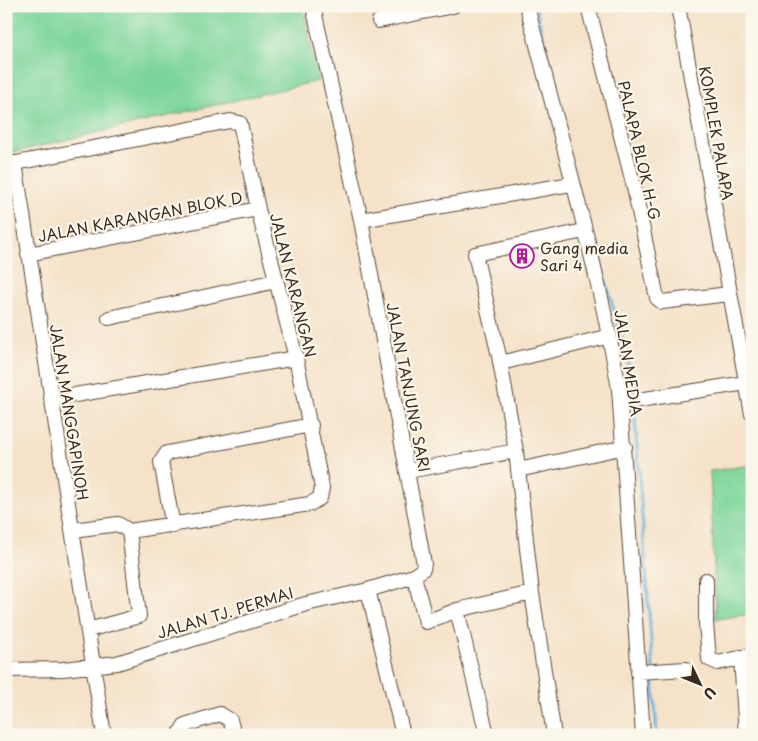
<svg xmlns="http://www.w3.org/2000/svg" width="758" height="741" viewBox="0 0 758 741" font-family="'Playpen Sans',sans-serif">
  <rect width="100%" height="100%" fill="#fbf7ec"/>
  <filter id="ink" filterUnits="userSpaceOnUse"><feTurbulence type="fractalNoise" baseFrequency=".02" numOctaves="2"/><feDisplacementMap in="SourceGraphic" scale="10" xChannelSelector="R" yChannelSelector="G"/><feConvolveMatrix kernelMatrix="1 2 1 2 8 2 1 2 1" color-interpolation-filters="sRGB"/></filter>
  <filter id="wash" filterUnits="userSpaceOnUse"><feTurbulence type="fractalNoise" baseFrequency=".0096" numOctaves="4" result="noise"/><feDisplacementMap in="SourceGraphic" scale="20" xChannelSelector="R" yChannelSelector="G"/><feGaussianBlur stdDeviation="1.12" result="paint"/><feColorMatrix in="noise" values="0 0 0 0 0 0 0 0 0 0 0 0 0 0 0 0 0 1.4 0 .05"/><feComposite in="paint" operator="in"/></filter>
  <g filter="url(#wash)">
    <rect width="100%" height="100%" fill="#f5e2c8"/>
    <path fill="#7cd59a" stroke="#5c805c" d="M6 6H303L318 81 6 154Z
      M752 465V614L716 619 710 471Z"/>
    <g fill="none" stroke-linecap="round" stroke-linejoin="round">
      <path stroke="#65b2de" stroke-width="3" d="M536 6 548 59
        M594 240 627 356 633 398
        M634 404 653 668
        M653 674 657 735"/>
    </g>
  </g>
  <g filter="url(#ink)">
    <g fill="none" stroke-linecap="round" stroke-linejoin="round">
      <g stroke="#574638" stroke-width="16">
        <path id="minor" d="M527 6C559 133 597 260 619 389L643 735
          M588 6 634 187 657 298 662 302 729 294
          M678 6 752 414
          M379 21 453 6
          M15 163 104 735
          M6 165 230 121 240 123 258 209 296 358 322 488 320 498 310 504 129 531 139 616 88 630
          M361 220 571 184
          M28 254 258 209
          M109 318 276 281
          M501 363 610 336
          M51 399 296 358
          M620 403 752 382
          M518 470 625 447
          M408 471 516 451
          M173 526 161 462 167 453 311 425
          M73 530 118 524 129 531
          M414 576 426 622 457 610 532 593
          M706 580V623L709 659 718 663 752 655
          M368 590 403 735
          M457 610 487 735
          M741 657 746 735
          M6 670 63 669 117 663 306 604 368 590 414 576 423 569 424 564 361 220 313 6
          M638 672 686 669
          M179 735 185 725 220 714 230 720 234 735
          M554 735 532 593 516 451 499 356 475 254 584 231"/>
      </g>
      <use href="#minor" stroke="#fff" stroke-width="14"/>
    </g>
  </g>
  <defs>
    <g id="building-ring" transform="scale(1.25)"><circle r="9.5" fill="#fbf7ec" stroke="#b5179e" stroke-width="1.5"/><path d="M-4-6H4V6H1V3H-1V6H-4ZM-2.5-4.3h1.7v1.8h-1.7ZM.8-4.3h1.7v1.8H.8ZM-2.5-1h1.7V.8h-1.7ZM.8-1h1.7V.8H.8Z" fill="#b5179e"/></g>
  </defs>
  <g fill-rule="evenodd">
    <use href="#building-ring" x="522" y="256"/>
  </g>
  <g text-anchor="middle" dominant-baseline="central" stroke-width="4.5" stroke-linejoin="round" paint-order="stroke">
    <g font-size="15" fill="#3b2a1e" stroke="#fbf7ec">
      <text transform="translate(717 133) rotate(80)">KOMPLEK PALAPA</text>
      <text transform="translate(640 150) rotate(77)">PALAPA BLOK H-G</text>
      <text transform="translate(140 216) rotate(-11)">JALAN KARANGAN BLOK D</text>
      <text transform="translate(294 285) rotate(76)">JALAN KARANGAN</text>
      <text transform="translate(629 363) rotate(81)">JALAN MEDIA</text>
      <text transform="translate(409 387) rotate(79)">JALAN TANJUNG SARI</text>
      <text transform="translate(70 412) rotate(81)">JALAN MANGGAPINOH</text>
      <text transform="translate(225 612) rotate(-17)">JALAN TJ. PERMAI</text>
    </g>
    <g font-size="15" fill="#3b2a1e" stroke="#fbf7ec" text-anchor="start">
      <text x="540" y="247">Gang media<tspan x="540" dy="17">Sari 4</tspan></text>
    </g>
  </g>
  <rect width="758" height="741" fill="none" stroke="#fbf7ec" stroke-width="25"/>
  <g transform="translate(700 684) rotate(133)" stroke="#fbf7ec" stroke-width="4" paint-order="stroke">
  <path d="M0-4L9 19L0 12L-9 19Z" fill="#3b2a1e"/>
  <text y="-8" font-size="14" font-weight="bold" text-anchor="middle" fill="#3b2a1e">U</text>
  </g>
</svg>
